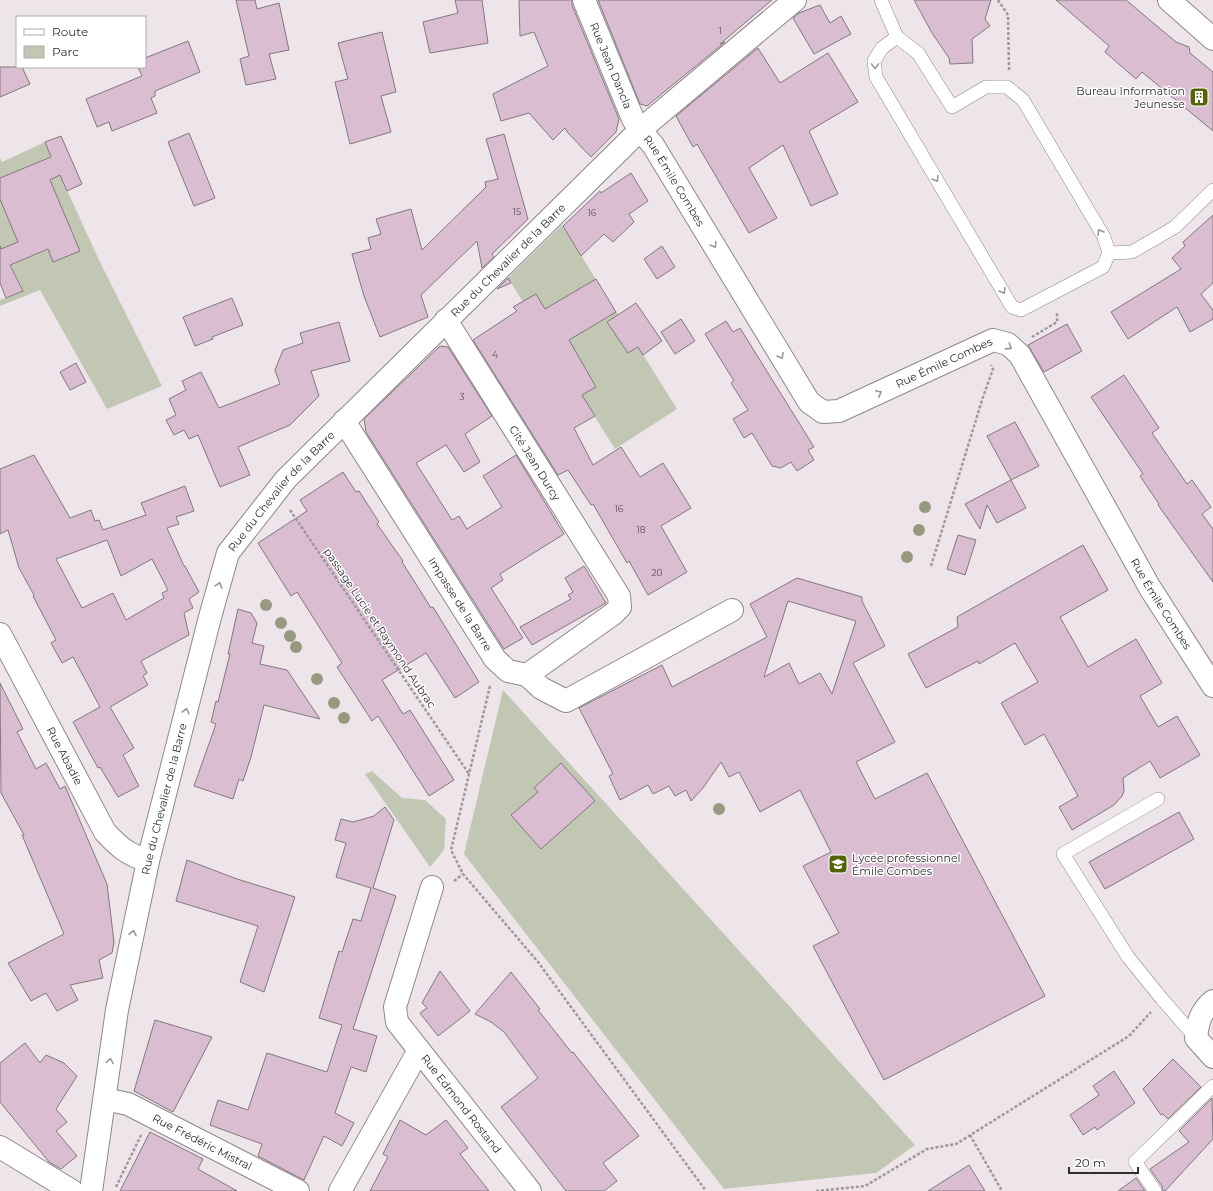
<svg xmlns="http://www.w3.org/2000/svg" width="1213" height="1191" viewBox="0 0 1213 1191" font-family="Montserrat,sans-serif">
  <rect width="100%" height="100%" fill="#eee5eb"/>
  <path fill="#c1c7b3" d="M45 142 99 260 162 386 107 409 40 290 0 306V300L23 290 0 246V158L2 162Z
    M562 225 677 409 615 449 508 278Z
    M503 690 915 1145 876 1173 724 1189 464 854Z
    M372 771 402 798 425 800 446 819 444 850 430 867 365 774Z"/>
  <path fill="#dabdd1" stroke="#80797e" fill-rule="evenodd" d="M236 0H255L257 9 279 3 289 50 269 54 276 79 246 85 240 59 249 56Z
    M455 0H482L488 43 430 53 423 22 458 13Z
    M519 0H572V5L619 119 616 132 591 157 568 133 565 128 553 140 529 113 501 121 493 94 548 66 534 32 520 36Z
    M598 0H772L720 44 725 42 647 106 640 104Z
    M914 0H991L985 19 990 26 972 39 973 63 950 64 949 58 932 33Z
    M1056 0H1126L1176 42 1189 47 1190 53 1213 72V131L1142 72 1136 79 1105 52 1109 46Z
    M820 5 830 23 841 16 851 34 814 54 793 18 799 13Z
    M382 32 396 92 381 96 391 132 350 144 335 82 348 79 338 43Z
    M188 41 200 72 155 91V96L151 98 157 113 112 131 109 122 97 127 86 99 142 76 138 67H145V58Z
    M758 48 780 83 828 53 858 102 809 131 838 194 811 206 783 145 749 168 777 218 749 233 697 144 693 147 676 116Z
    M0 67H22L30 84 0 97Z
    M189 133 215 198 194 206 168 142Z
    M504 134 528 219 492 254 494 257 482 268 477 241 421 295 428 317 380 337 364 296 352 254 371 249 368 238 381 234 376 219 411 209 422 250 486 187 485 182 498 179 486 139Z
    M61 136 82 184 67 191 60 175 50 180 80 251 53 262 48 249 10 265 23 291 6 298 0 283V246L1 249 18 242 0 199V178L51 157 45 142Z
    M631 173 648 201 629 214 634 222 613 242 604 234 581 256 563 226 600 191 601 193Z
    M1213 215V283L1201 294 1213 310V319L1190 332 1177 307 1128 339 1111 312 1181 269 1172 258 1185 246 1183 242Z
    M662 246 675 267 657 279 644 259Z
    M508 278 511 283 497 289Z
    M596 279 616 312 569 340 596 387 582 395 595 416 574 428 593 465 621 447 640 477 663 463 691 508 661 526 687 572 648 595 629 561 627 563 593 504 591 505 568 470 558 475 473 340 517 311 513 307 536 294 545 309Z
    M232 298 243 325 212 337 213 339 195 346 183 317Z
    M636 303 662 341 643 355 638 347 628 353 607 322Z
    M681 319 695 341 675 354 661 332Z
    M726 321 733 332 740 328 814 447 808 450 814 460 797 471 791 462 781 468 772 466 752 433 744 438 733 419 748 410 731 383 734 381 705 334Z
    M339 322 350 361 311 371 319 396 290 425 238 447 250 475 220 487 198 435 189 439 184 430 174 435 166 420 176 415 169 399 186 390 182 381 201 372 219 408 280 384 275 370 283 350 303 343 300 333Z
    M1067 324 1082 351 1044 372 1028 345Z
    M440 346 448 347 492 416 465 434 480 462 464 472 446 445 416 463 452 520 459 516 467 529 502 507 483 476 516 455 564 534 500 574 503 580 491 588 523 638 504 649 366 432 364 419Z
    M76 363 86 382 70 390 60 372Z
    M1124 375 1159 428 1152 433 1187 484 1192 480 1211 507 1202 514 1213 529V582L1158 505 1159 504 1140 476 1143 474 1091 397Z
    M1015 422 1039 466 1011 480 987 436Z
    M34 455 70 518 91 510 95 521 99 520 103 530 146 515 141 503 185 486 194 511 176 517 179 524 167 528 184 566H185L199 592 189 599 193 608 184 613 189 635 141 661 147 673 143 676 148 685 110 707 134 748 123 755 139 786 118 797 100 767 98 768 73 722 100 707 73 657 62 663 51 643 56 640 33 596 34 595 19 568 8 530 0 534V469ZM107 540 121 576 152 559 168 590 162 593 164 598 126 620 113 593 82 608 56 559Z
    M343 472 356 492 359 491 379 522 377 524 403 561 402 562 431 608 433 607 479 682 455 698 426 653 382 680 403 714 410 710 454 780 429 796 378 716 372 721 337 667 342 663 297 592 291 596 258 543 307 511 300 500Z
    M1011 480 1026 508 997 523 987 505 980 529 965 504Z
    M958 535 976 540 965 575 947 569Z
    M1083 545 1108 590 1060 617 1088 667 1136 639 1162 683 1140 696 1158 727 1177 716 1200 755 1160 778 1150 761 1123 778 1124 791 1122 796 1114 805 1072 830 1059 807 1078 796 1044 734 1025 745 1001 703 1038 682 1015 643 979 664 978 661 926 688 908 654 958 627 957 617Z
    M584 566 606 603 532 645 520 627 571 599 568 595 573 592 565 578Z
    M797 578 862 597V601L885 646 853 663 895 742 856 762 875 799 927 773 1045 996 884 1080 813 946 839 933 803 866 831 852 800 790 760 812 739 772 729 777 721 762 703 788 691 801 686 790 675 796 669 786 653 794 648 785 620 800 609 776 613 774 579 708 662 665 672 687 767 637 750 604ZM788 601 856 621 832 694 820 673 799 684 789 663 764 677Z
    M238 609 251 613 257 623 252 643 264 646 260 664 287 670 320 719 264 705 251 757 243 781 239 779 233 799 194 786 216 724 211 722 216 701 218 702 230 654H228Z
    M0 683 23 729 17 732 36 769 46 763 60 789 65 786 107 884 114 942 112 953 99 960 103 978 70 985 78 1000 57 1011 46 993 31 1001 8 963 64 934 22 835H24L1 793Z
    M561 763 595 801 541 849 511 815 538 792 534 788Z
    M385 807 394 820 373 888 396 896 353 1029 377 1036 366 1072 351 1067 335 1113 354 1123 342 1146 324 1136 304 1180 258 1156 262 1144 210 1125 218 1100 248 1110 267 1053 327 1072 342 1025 319 1018 339 951 342 952 353 919 361 921 371 888 336 877 346 843 335 840 341 819 353 822 374 816Z
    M1179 812 1194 839 1105 889 1089 862Z
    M187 860 237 879 295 897 264 992 240 982 258 926 176 901Z
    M440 971 470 1011 438 1036 420 1013 427 1008 422 1003Z
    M511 972 540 1009 538 1010 572 1053 573 1052 639 1136 603 1163 617 1181 604 1191H566L501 1107 538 1078 504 1032 491 1022 475 1014Z
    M155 1020 212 1037 173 1112 134 1091Z
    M25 1043 40 1063 46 1055 64 1063 77 1076 56 1109 67 1122 56 1131 77 1156 61 1169 49 1162 0 1102V1063Z
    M1173 1059 1201 1087 1168 1119 1163 1114 1161 1115 1143 1089Z
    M1114 1071 1135 1103 1097 1130 1095 1127 1083 1135 1070 1115 1099 1095 1093 1086Z
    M1212 1098 1213 1139 1165 1191H1163L1162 1186 1150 1169 1189 1142 1179 1131Z
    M400 1120 426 1135 446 1120 468 1148 460 1154 489 1191H370L388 1157 383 1154Z
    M150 1132 203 1159 198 1169 237 1191H120Z
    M969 1165 985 1191H928Z
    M1136 1178 1145 1191H1118Z"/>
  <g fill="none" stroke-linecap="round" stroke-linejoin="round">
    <g stroke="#8f878c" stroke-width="14">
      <path id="lane" d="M881 0 897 37 918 53 952 107 986 87H1007L1023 100 1104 237 1109 253 1103 267 1021 310 1012 307 876 77 874 61 882 48 897 37
        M1109 253 1132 252 1175 227 1213 190
        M1158 799 1063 854 1128 957 1162 999 1196 1038
        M1155 1191 1135 1162 1213 1086"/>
    </g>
    <g stroke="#8f878c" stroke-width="24">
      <g id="street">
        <path id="s1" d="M584 0 633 119 640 130 653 145 809 402 823 412 839 411 993 340 1008 344 1020 355 1150 588 1213 686"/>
        <path id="s2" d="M344 421 495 659 508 671 527 675 613 614 620 607 619 596 446 320"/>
        <path id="s3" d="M0 634 105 832C120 848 127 854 148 861"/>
        <path d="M527 675 541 688 566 701 732 610"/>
        <path d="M1213 1001C1200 1012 1198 1022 1196 1038L1213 1057"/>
        <path d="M419 1050 397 1022 395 1007 432 887"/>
        <path id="s4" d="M105 1099 128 1104 298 1191"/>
        <path d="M0 1147 72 1191"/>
        <path id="s5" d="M340 1191 419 1050 530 1191"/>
      </g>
    </g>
    <g stroke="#8f878c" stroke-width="24">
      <g id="secondary">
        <path d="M1169 0 1213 39"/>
        <path id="s6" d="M91 1191 117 1010 148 861 210 617 228 553 286 479 640 130 795 0"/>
      </g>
    </g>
    <path stroke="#9e979b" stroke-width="2.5" stroke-dasharray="3 2" stroke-linecap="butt" d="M998 0 1008 15 1009 70
      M1032 337 1057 322V312
      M290 510 469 774
      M931 566 983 397 993 369 991 365
      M490 686 451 850 463 874 538 962 706 1191
      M454 881 463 874
      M970 1135 1002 1191
      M116 1187 141 1135
      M816 1191 865 1186 927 1149 956 1144 1129 1036 1151 1012"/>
    <use href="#lane" stroke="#fff" stroke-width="13"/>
    <use href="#street" stroke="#fff" stroke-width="22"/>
    <use href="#secondary" stroke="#fff" stroke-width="22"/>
  </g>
  <g fill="#979981">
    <circle cx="925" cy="507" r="6"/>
    <circle cx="919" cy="530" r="6"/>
    <circle cx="907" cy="557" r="6"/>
    <circle cx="266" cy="605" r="6"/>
    <circle cx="281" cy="623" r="6"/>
    <circle cx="290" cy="636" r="6"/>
    <circle cx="296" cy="647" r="6"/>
    <circle cx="317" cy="679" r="6"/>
    <circle cx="334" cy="703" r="6"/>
    <circle cx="344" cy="718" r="6"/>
    <circle cx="719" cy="809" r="6"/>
  </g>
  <defs><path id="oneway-chevron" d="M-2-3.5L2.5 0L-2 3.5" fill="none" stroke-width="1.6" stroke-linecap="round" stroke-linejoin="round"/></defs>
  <g stroke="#989697">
    <use href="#oneway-chevron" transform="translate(875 66) rotate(89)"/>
    <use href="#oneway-chevron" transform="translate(936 179) rotate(59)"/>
    <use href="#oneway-chevron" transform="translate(1100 232) rotate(-120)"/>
    <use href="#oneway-chevron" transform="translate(714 245) rotate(59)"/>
    <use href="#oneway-chevron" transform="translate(1003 291) rotate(59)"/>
    <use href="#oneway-chevron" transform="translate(1009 347) rotate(33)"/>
    <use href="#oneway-chevron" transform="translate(781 356) rotate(59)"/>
    <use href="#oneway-chevron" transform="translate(879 393) rotate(-25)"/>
    <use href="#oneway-chevron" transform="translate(219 585) rotate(-74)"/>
    <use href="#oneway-chevron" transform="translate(186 711) rotate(-76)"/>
    <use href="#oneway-chevron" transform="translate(133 933) rotate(-78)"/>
    <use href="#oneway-chevron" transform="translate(110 1061) rotate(-82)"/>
  </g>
  <defs>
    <g id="building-square" transform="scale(1)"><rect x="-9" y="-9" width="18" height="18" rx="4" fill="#546307" stroke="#fff"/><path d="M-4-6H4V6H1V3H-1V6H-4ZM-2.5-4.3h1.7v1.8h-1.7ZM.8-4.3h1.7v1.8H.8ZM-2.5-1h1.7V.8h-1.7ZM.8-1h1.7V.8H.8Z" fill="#fff"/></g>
    <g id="school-square" transform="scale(1)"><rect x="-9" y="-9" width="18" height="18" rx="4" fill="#546307" stroke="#fff"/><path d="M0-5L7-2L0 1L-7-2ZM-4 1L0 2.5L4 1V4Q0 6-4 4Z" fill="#fff"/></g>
  </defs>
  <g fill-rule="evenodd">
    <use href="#building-square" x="1199" y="97"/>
    <use href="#school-square" x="838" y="864"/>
  </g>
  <g text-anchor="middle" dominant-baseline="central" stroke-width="3" stroke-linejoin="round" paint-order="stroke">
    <g font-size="9" fill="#5a5158">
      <text x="720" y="30">1</text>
      <text x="517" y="211">15</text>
      <text x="592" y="212">16</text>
      <text x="495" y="354">4</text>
      <text x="462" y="396">3</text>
      <text x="619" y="508">16</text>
      <text x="641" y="529">18</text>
      <text x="657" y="572">20</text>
    </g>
    <g font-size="11" fill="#302d2f" stroke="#fff">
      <text stroke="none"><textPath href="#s1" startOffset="71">Rue Jean Dancla</textPath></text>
      <text stroke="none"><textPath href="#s1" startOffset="203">Rue Émile Combes</textPath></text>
      <text stroke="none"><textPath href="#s6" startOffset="1059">Rue du Chevalier de la Barre</textPath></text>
      <text stroke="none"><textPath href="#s1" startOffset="611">Rue Émile Combes</textPath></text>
      <text transform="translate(535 463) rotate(58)">Cité Jean Durcy</text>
      <text stroke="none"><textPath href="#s6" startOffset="735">Rue du Chevalier de la Barre</textPath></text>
      <text stroke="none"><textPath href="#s2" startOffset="217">Impasse de la Barre</textPath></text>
      <text stroke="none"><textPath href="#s1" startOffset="983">Rue Émile Combes</textPath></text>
      <text transform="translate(380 628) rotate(56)">passage Lucie et Raymond Aubrac</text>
      <text stroke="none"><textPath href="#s3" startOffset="138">Rue Abadie</textPath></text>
      <text stroke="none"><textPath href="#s6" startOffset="399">Rue du Chevalier de la Barre</textPath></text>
      <text stroke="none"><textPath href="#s5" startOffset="230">Rue Edmond Rostand</textPath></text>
      <text stroke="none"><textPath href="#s4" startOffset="107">Rue Frédéric Mistral</textPath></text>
    </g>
    <g font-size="11" fill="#302d2f" stroke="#fff" text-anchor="end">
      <text x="1185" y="91">Bureau Information<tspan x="1185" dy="13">Jeunesse</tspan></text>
      <text x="852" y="858" text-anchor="start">Lycée professionnel<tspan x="852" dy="13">Émile Combes</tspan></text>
    </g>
  </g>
  <rect x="16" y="16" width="130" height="52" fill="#ffffff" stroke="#acabac"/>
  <rect x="24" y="29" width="20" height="6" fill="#ffffff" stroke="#acabac"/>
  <text x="52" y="36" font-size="12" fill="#302d2f">Route</text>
  <rect x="24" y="46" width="20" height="12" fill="#c1c7b3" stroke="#acabac"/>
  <text x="52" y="56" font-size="12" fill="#302d2f">Parc</text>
  <path d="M1069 1167v6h69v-6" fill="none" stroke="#302d2f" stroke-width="2"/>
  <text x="1075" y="1167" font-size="12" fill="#302d2f" stroke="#ffffff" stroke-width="3" paint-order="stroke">20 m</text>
</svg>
